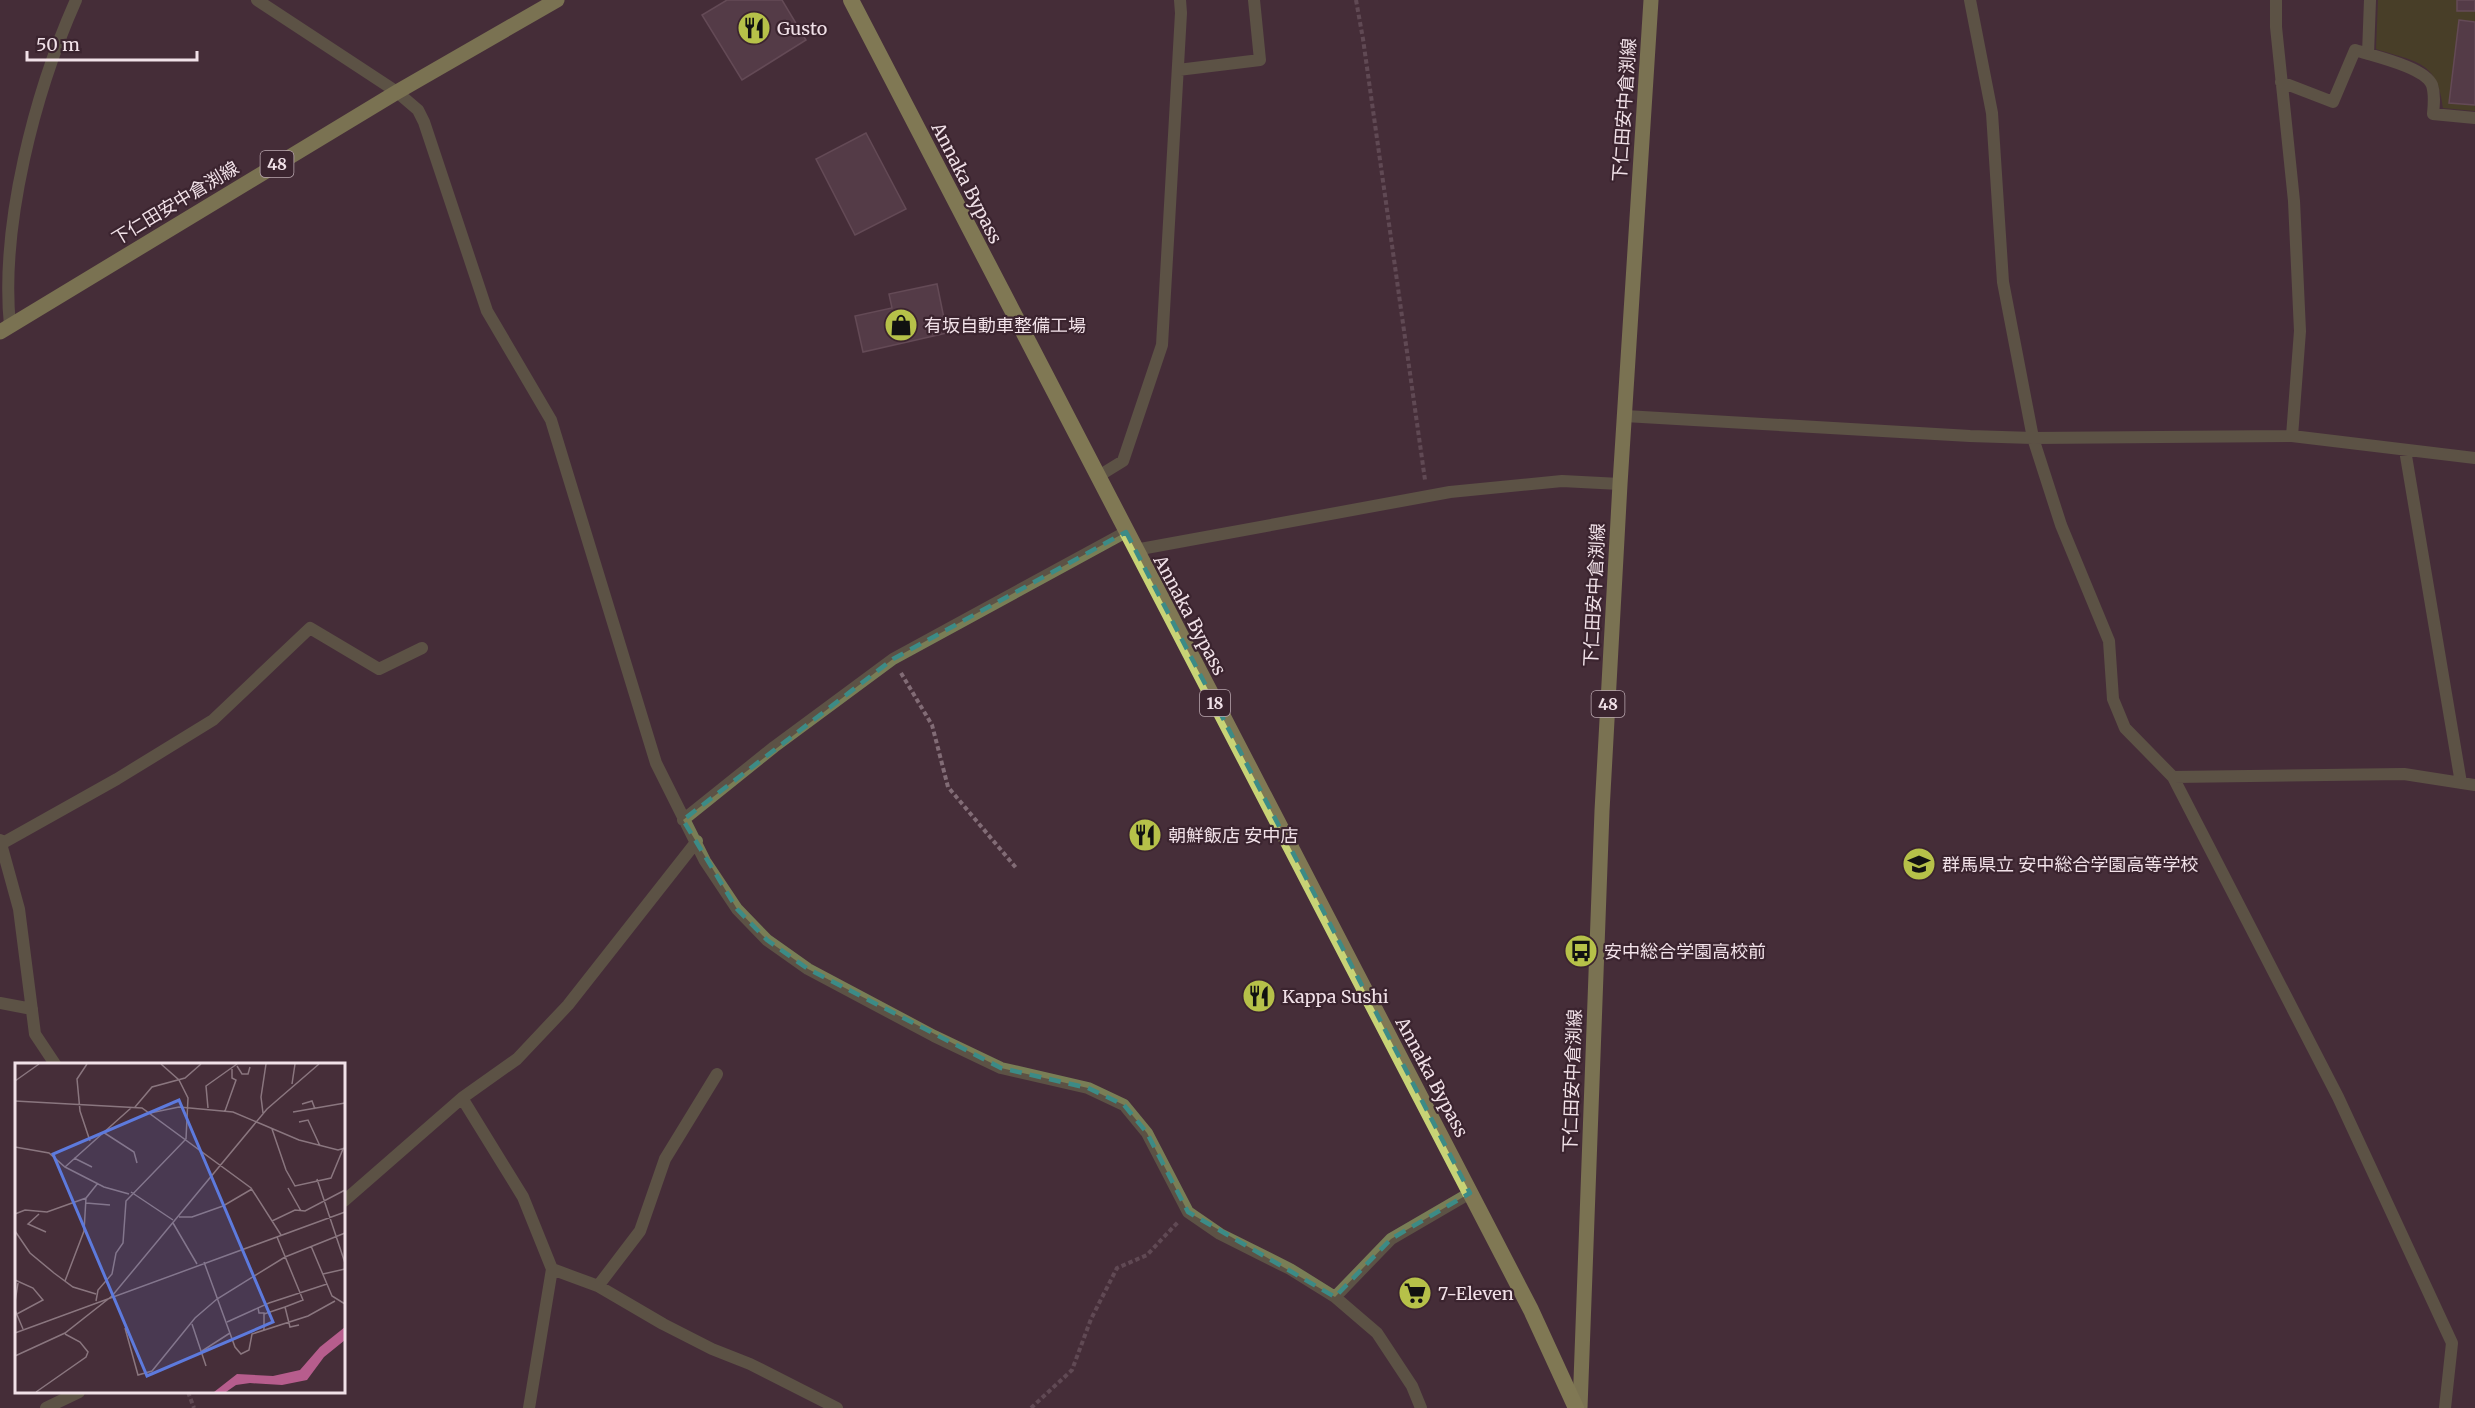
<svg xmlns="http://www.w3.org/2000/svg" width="2475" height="1408" viewBox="0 0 2475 1408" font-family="Merriweather,'Noto Sans JP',serif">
  <rect width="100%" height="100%" fill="#462e39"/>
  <path fill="#4c5215" d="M2378 0H2475V111L2443 108C2438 60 2415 62 2376 49Z"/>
  <path fill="#664c59" stroke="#896d7a" stroke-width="1.5" d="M727 0H782L806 40 742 80 702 15Z
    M2457 0H2475V11H2457Z
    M2459 20 2475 22V105L2449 103Z
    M866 133 906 209 855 235 816 159Z
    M937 284 947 333 863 352 855 316 892 308 889 294Z"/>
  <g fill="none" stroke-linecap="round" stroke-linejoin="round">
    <path stroke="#826c76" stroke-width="4" stroke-dasharray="4.5 3" stroke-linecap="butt" d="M1356 0 1363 39 1425 480
      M901 673 932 725 948 787 1017 869
      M188 1392 194 1408
      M1031 1408 1072 1370 1091 1319 1117 1268 1147 1255 1178 1222"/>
    <path stroke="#797e56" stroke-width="12" d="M1970 0 1992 113 2003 282 2033 438 2061 525 2109 641 2113 699 2125 728 2173 777 2338 1097 2452 1343 2445 1408
      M2276 0V27L2294 201 2300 331 2292 436
      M2368 54 2370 0
      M1178 70 1260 60 1254 0
      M2281 82 2333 102 2355 50C2373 56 2425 67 2432 85 2435 94 2434 104 2433 114L2475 118
      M397 92 418 110 424 122 487 311 551 420 656 763 705 861 737 909 767 940 808 969 934 1036 1001 1068 1088 1088 1124 1105 1147 1133 1188 1212 1220 1234 1290 1269 1335 1297 1377 1333 1412 1386 1421 1408
      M10 326C0 225 35 92 76 0
      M1625 416 1970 436 2033 438 2292 436 2475 458
      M2405 450 2461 783
      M1097 477 1123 461 1162 345 1181 13 1180 0
      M1135 550 1450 492 1562 481 1620 484
      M2173 777 2404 774 2475 785
      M683 820 774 747 893 659 1126 532
      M0 840 19 909 35 1034 55 1064
      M1 844 117 779 213 720 310 628 379 669 422 648
      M0 1003 32 1009
      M462 1098 523 1197 552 1269 529 1408
      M344 1201 462 1098 517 1059 568 1005 697 841
      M552 1269 598 1286 663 1324 712 1349 750 1364 837 1408
      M598 1286 640 1231 665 1159 717 1074
      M1335 1297 1391 1239 1470 1193
      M46 1408 79 1392"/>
    <path stroke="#797e56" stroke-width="12" d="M257 0 397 92"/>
    <path stroke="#bbc571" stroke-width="15" d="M0 332 397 92 557 0
      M1580 1408 1602 811 1620 484 1651 0"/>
    <path stroke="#c8d376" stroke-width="16" d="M851 0 1531 1310 1576 1408"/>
  </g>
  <path d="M0 0H2475V1408H0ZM1126 532 1470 1193 1391 1239 1335 1297 1188 1212 1147 1133 1124 1105 1088 1088 1001 1068 808 969 767 940 737 909 683 820 893 659Z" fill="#462e39" fill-opacity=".55" fill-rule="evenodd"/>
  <path fill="none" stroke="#3c8b86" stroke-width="4.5" stroke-dasharray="12 8" stroke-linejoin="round" d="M1126 532 1470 1193 1391 1239 1335 1297 1188 1212 1147 1133 1124 1105 1088 1088 1001 1068 808 969 767 940 737 909 683 820 893 659Z"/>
  <defs>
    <g id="restaurant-disc" transform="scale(1.725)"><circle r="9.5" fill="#b6c149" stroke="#3b242f"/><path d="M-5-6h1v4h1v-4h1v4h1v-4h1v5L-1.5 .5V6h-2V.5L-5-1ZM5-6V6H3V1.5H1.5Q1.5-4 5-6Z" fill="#111"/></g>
    <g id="shop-disc" transform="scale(1.725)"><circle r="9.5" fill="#b6c149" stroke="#3b242f"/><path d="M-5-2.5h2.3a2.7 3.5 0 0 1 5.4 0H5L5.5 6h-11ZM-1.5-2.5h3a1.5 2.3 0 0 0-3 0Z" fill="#111"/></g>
    <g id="school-disc" transform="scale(1.725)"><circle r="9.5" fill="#b6c149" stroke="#3b242f"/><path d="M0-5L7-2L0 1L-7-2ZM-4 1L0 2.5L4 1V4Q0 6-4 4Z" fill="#111"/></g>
    <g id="bus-disc" transform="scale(1.725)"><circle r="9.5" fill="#b6c149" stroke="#3b242f"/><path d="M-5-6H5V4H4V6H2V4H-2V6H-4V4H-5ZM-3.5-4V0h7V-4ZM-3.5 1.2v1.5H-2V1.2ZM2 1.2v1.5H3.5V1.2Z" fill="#111"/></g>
    <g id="supermarket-disc" transform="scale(1.725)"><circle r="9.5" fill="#b6c149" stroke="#3b242f"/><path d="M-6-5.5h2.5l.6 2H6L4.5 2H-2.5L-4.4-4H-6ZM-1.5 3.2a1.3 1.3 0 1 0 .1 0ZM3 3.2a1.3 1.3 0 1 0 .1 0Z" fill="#111"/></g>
  </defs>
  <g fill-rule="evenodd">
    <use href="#restaurant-disc" x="754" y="28"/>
    <use href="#shop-disc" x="901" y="325"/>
    <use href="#restaurant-disc" x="1145" y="835"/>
    <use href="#school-disc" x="1919" y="864"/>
    <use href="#bus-disc" x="1581" y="951"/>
    <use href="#restaurant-disc" x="1259" y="996"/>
    <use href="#supermarket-disc" x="1415" y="1293"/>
  </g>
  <g text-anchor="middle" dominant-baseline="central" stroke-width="4.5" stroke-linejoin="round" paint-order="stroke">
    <g fill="#3b242f" stroke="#baa8b0" stroke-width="1.5">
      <rect x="260.5" y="151" width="33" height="26" rx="4.5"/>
      <rect x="1200" y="690" width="30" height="26" rx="4.5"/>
      <rect x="1591.5" y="691" width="33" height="26" rx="4.5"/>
    </g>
    <g font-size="16" font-weight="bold" fill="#f1e1e8">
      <text x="277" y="164">48</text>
      <text x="1215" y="703">18</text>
      <text x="1608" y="704">48</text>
    </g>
    <g font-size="18" fill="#f1e1e8" stroke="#3b242f" text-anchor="start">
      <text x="777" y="28">Gusto</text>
      <text x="924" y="325">有坂自動車整備工場</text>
      <text x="1168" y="835">朝鮮飯店 安中店</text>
      <text x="1942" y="864">群馬県立 安中総合学園高等学校</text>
      <text x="1604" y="951">安中総合学園高校前</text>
      <text x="1282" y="996">Kappa Sushi</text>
      <text x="1438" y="1293">7-Eleven</text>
    </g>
    <g font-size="18" fill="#f1e1e8" stroke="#3b242f">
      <text transform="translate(1624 110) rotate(-86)">下仁田安中倉渕線</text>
      <text transform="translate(967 183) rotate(63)">Annaka Bypass</text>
      <text transform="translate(175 203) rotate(-31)">下仁田安中倉渕線</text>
      <text transform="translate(1594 595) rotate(-87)">下仁田安中倉渕線</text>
      <text transform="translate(1190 615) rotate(62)">Annaka Bypass</text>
      <text transform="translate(1432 1077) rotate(62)">Annaka Bypass</text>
      <text transform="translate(1572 1081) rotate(-88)">下仁田安中倉渕線</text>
    </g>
  </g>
  <g transform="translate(15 1063)">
    <rect width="330" height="330" fill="#462e39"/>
    <path d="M330 264V277L309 294 292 317 267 322 235 320 221 322 211 329H199L222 311 258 313 285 307 305 284Z" fill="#b75d8d"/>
    <path fill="none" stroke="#8a767f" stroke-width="1.5" d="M72 1 62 16 65 48 75 78M222 3 227 11H233L235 4M0 18 24 1M277 21 280 1M0 38 127 45 236 125 266 172M287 41 297 38 300 46M120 44 137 24 170 15 186 1M193 45 191 23 222 1M210 48 221 17 217 15V6M278 49 330 40M135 50 164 44 218 49 284 77 323 87 330 85M248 50 246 34 251 1M284 59 293 57 305 83M257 66 271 107 280 123 316 115 328 86M88 69 119 89 122 100M0 84 34 90 50 104 89 124 114 131M59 95 77 104M50 104 116 45M302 116 330 200M273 125 286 148M116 129 158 157M71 140 95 142M0 151 10 147 32 149 71 135 83 120M24 151 13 161 31 169M164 154H177L208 143 237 126M257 158 280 147 290 148 330 127M158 160 182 201M0 168 15 190 39 210 58 224 81 231M262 174 288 237 270 244 275 264 284 262M296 183 317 233 330 241M189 199 220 284 226 291 234 287 237 271 293 253 320 238M308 211 330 206M0 217 18 225 28 237 0 252M50 218 69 168 71 135M81 238 83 227 97 211 101 190 108 180 111 138 171 76 173 35 164 17 146 1M0 239 3 220M243 245 244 250H249V267M0 247 8 266M249 251 270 244M212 259 254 240 312 221M177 261 191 303M110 265 123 312 137 308 180 255 202 236 270 194 330 170M0 270 330 149M187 288 215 270M0 293 50 270 97 233 252 46 304 1M21 329 71 294 73 289 65 279 50 271"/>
    <path fill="#5d7add" fill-opacity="0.15" stroke="#5d7add" stroke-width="3" d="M164 37 258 259 132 313 38 91Z"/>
    <rect width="330" height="330" fill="none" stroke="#f1e1e8" stroke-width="3"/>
  </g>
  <path d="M27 51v9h170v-9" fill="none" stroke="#f1e1e8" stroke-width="3"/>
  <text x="36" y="51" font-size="18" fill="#f1e1e8" stroke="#3b242f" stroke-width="4.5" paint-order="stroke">50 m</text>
</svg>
